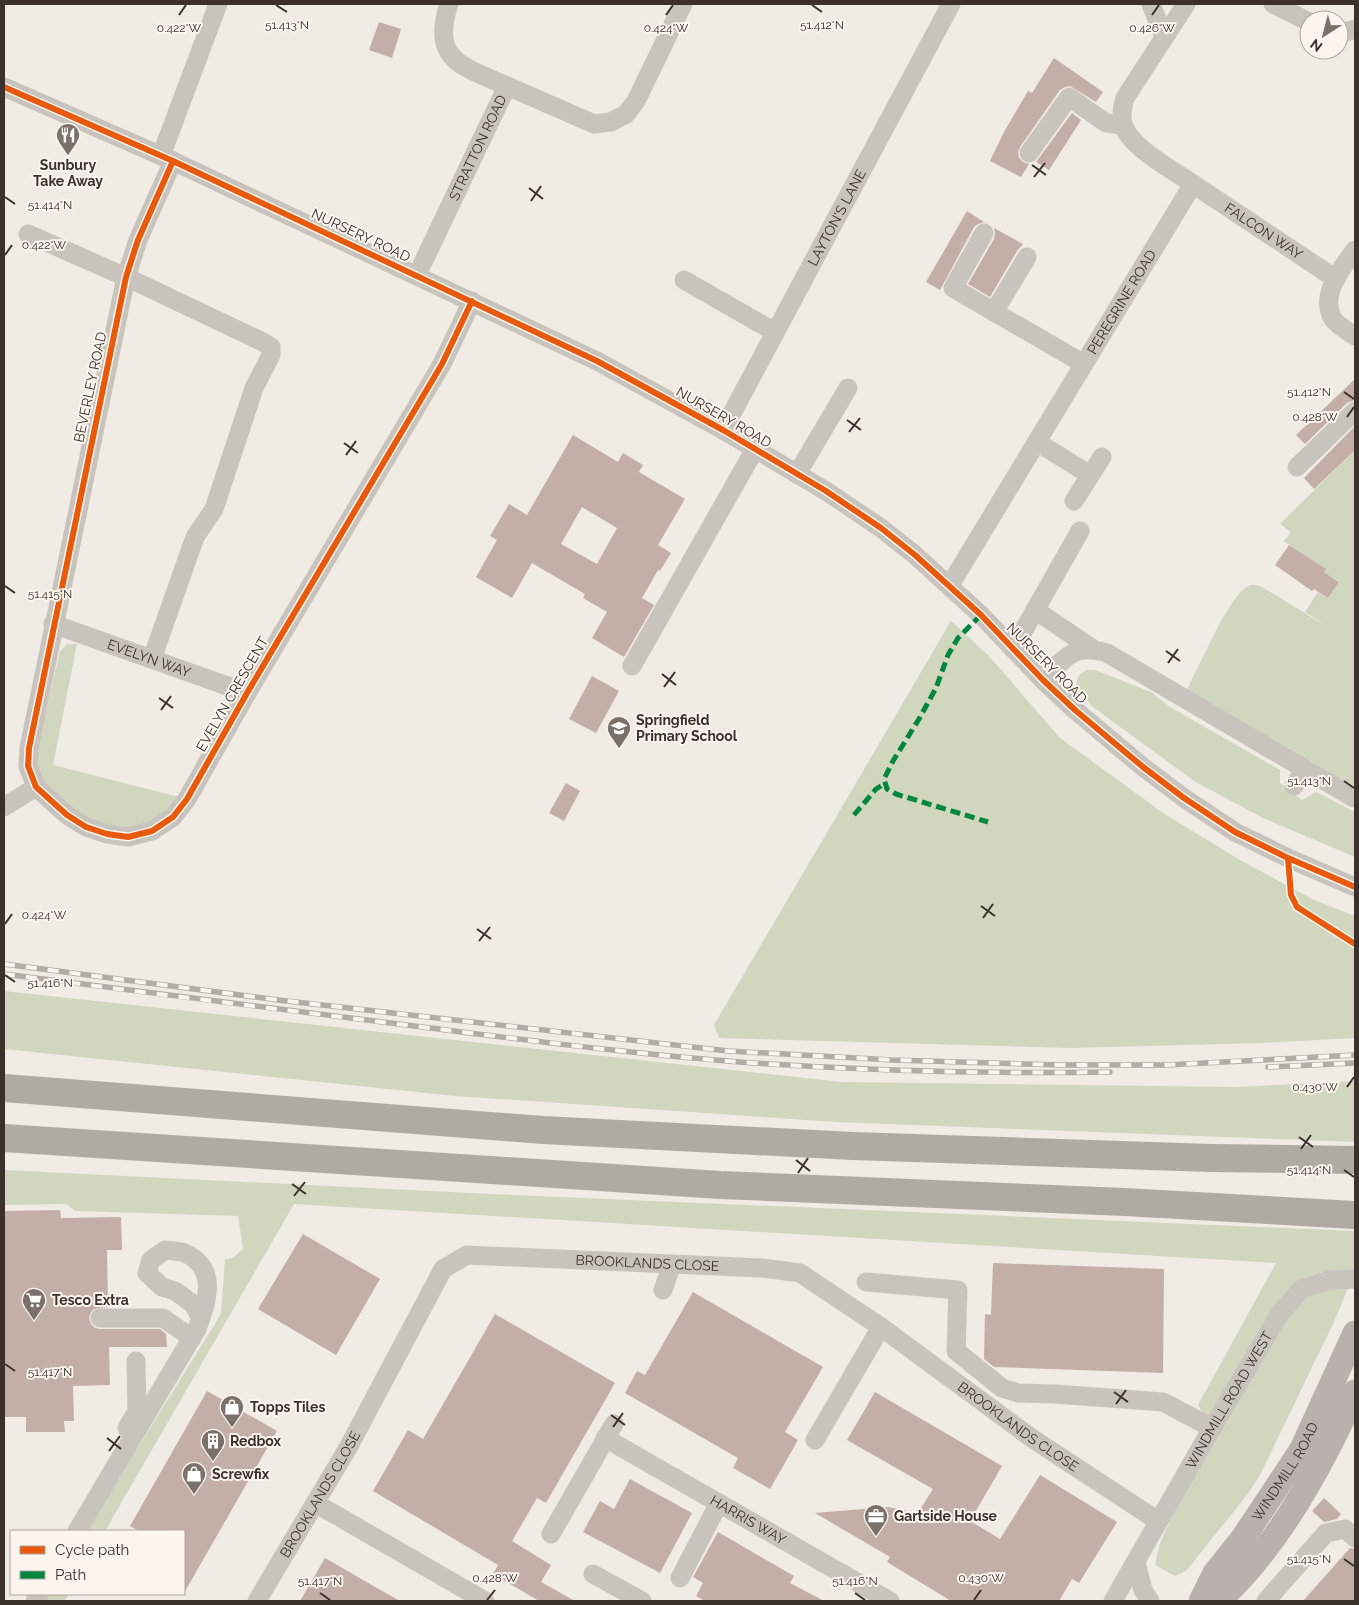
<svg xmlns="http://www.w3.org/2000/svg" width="1359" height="1605" viewBox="0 0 1359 1605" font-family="Raleway,sans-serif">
  <rect width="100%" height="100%" fill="#f0ebe5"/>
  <path fill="#d1d6bf" d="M1355 450V788L1186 692C1198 669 1227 601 1245 588 1251 584 1255 584 1262 587L1331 629 1305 612 1318 592 1328 598 1339 581 1324 572 1325 569 1284 541 1291 532 1280 524Z
    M951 621 989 656 1060 738 1163 813 1240 860 1314 900 1355 916V1038L1263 1043 1070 1048 719 1038 714 1025Z
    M67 644H77L53 765 187 799 173 817 107 834 36 787 37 751 60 651Z
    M1087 670H1095L1151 692 1170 707 1280 770V783L1302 800 1316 792 1355 812V857L1263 818 1194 781 1093 707 1076 689C1076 679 1078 674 1087 670Z
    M4 991 842 1082 1237 1087 1355 1081V1142L836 1122 455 1096 4 1049Z
    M4 1170 491 1194 1355 1231V1272L1332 1326 1260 1475 1247 1495 1186 1571 1175 1576 1155 1565 1160 1543 1212 1428 1198 1405 1276 1263 294 1204 105 1531H86L221 1314 225 1260 234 1257 243 1249 238 1216 75 1211 66 1204 4 1205Z
    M47 1594H69L65 1601H42Z"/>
  <path fill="#c3afa7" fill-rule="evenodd" d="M379 22 401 29 392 58 369 50Z
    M1054 58 1103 92 1096 102 1070 86 1065 87 1060 90 1020 147 1018 152 1019 158 1023 162 1029 164 1021 177 990 161 1004 132 1028 91 1032 93Z
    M1072 113 1081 120 1049 170 1036 162Z
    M967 211 984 222 978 224 974 227 940 290 926 282Z
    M994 228 1023 244 1017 251 990 297 968 284 994 239 995 233Z
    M1355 379V400L1347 403 1305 444 1296 435Z
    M1355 426V450L1314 489 1304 478Z
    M573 435 618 462 623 453 643 465 639 472 685 499 658 545 671 553 660 571 658 570 642 598 654 605 624 657 592 638 607 612 583 598 585 594 532 563 512 598 476 577 497 540 490 536 509 504 527 515ZM582 507 617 528 597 564 561 544Z
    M1289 545 1326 569 1324 572 1339 582 1328 598 1314 589 1312 591 1275 565Z
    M592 676 619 691 596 733 569 719Z
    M566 783 580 791 564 821 549 813Z
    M60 1210 61 1218 121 1217 122 1250H107L108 1307 94 1309 91 1312 89 1318 91 1324 95 1328 100 1329H160L166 1334 167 1347H109L110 1385 73 1386 74 1421H64L65 1432H26V1417H4V1211Z
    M303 1234 380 1279 336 1355 258 1309Z
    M993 1263 1164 1269 1163 1373 994 1367 984 1359 985 1314 991 1315Z
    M693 1292 823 1367 785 1432 798 1440 770 1489 733 1468 738 1458 625 1393 637 1371 645 1375Z
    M495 1314 615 1383 546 1503 537 1498 512 1541 551 1565 541 1582 575 1601H539L493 1574 498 1565 373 1491 408 1430 423 1439Z
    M207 1391 277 1431 184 1593V1531H139L130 1526Z
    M875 1392 1002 1466 970 1521 1000 1539 1040 1475 1117 1522 1079 1583 1072 1579 1059 1601H951L887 1562 890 1557 815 1513 888 1507 918 1513 933 1489 847 1440Z
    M630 1479 692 1513 660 1573 583 1532 600 1501 614 1509Z
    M1324 1498 1341 1514 1337 1519 1324 1522 1312 1511Z
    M718 1532 794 1576 790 1583 824 1601H705L696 1596 703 1583 693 1577Z
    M1350 1548 1355 1549V1601H1303Z
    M325 1558 370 1584 400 1601H300Z"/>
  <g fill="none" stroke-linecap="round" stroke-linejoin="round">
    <g stroke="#c9c3be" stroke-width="19">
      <path d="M449 4C430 61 463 66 507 86"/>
      <path d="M1151 4 1164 37"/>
      <path d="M1273 4 1309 22"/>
      <path d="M1339 33H1343L1355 29"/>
      <path d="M4 87 173 161 597 361 723 430 826 491 881 528 915 555 981 615 1043 680 1075 710 1143 767 1184 798 1235 832 1288 858 1355 887"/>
      <path d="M1029 153 1069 97 1106 123 1123 125"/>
      <path d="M161 156 218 4"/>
      <path d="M173 161 138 240 126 277 29 748 28 766 36 787 67 815 86 827 107 834 128 837 152 831 173 817 187 799 247 693 442 364 472 301"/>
      <path id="s1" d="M1193 184 1336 279"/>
      <path d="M984 233 953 288 1084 364"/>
      <path d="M28 234 126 277 263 342 271 347V355L254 388 214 509 195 537 152 659"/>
      <path d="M1355 250C1342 267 1319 296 1333 319 1338 326 1348 331 1355 336"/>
      <path id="s2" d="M417 275 507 86 594 124 611 122 626 114 636 101 683 4"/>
      <path d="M684 280 775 332"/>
      <path d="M994 312 1027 257"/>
      <path id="s3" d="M723 430 951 4"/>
      <path d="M1037 442 1090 475"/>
      <path d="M1297 467 1355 411"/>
      <path d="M797 474 848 388"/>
      <path d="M1074 501 1102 457"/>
      <path id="s4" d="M950 585 1193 184C1173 170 1129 147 1123 124 1121 115 1122 107 1125 98L1186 4"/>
      <path d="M1035 610 1093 649"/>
      <path id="s5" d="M53 624 247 693"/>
      <path d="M1013 649 1080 531"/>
      <path d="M632 666 755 449"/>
      <path d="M1043 680C1064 659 1074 642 1107 653L1354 798"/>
      <path d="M1294 786 1305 769"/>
      <path d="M4 807 36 787"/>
      <path d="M866 1282 958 1290 956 1351 1002 1388 1018 1393 1055 1394 1163 1402 1212 1428"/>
      <path d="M663 1290 672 1264"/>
      <path d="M100 1318H163L192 1338"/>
      <path d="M127 1428 137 1411 136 1361"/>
      <path id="s6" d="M605 1438 890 1601"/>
      <path d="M815 1440 881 1327"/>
      <path d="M315 1503 485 1601"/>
      <path d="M77 1531 197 1329C207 1301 219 1269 185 1253 179 1251 171 1251 165 1250L151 1260 147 1273 162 1287 175 1291 193 1304 201 1318"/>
      <path d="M551 1534 614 1424"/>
      <path d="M1136 1562 1143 1590 1150 1601"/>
      <path d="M593 1574 642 1601"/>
      <path d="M680 1578 719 1503"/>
      <path d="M35 1601 39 1594"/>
      <path id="s7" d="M257 1601 349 1446 443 1269 467 1255 762 1268 800 1273 881 1327 1033 1439 1158 1521"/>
      <path id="s8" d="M1113 1601 1212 1428 1279 1315 1301 1289 1330 1280 1355 1279"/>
      <path d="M1266 1601 1326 1533 1345 1529 1355 1538"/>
    </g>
    <g stroke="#b8b1ad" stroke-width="25">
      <path id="s9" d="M1201 1601 1215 1573 1243 1538 1302 1449 1355 1333"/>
      <path d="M1218 1601C1277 1549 1323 1463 1355 1392"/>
    </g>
    <path stroke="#afaaa4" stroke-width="28" d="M4 1088 543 1130 853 1146 1211 1158 1355 1160
      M4 1138 720 1185 1125 1202 1355 1215"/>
    <g stroke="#b1aca8" stroke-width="5.5">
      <path id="rail" d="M4 964 278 1000 728 1051 892 1060 1061 1065H1166L1355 1055
        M4 974C140 992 277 1009 414 1026 527 1040 639 1055 753 1063 872 1071 991 1074 1110 1072
        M1268 1067 1355 1063"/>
    </g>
    <use href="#rail" stroke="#fbf5ee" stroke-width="4" stroke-dasharray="11" stroke-linecap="butt"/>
    <path stroke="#00873e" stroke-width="5" stroke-dasharray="10 5" stroke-linecap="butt" d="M981 615 958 638 948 655 936 688 919 719 893 761 884 779 887 789 896 794 988 822
      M854 815 876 789 884 784"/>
    <g stroke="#fbf5ee" stroke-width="9">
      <path id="cycleway" d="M4 87 173 161 597 361 723 430 826 491 881 528 915 555 981 615 1043 680 1075 710 1143 767 1184 798 1235 832 1288 858 1355 887
        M173 161 138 240 126 277 29 748 28 766 36 787 67 815 86 827 107 834 128 837 152 831 173 817 187 799 247 693 442 364 472 301
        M1288 858 1291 895 1297 907 1355 944"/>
    </g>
    <use href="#cycleway" stroke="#e8590c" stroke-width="6"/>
  </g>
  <path fill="none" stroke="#3b302b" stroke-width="2" d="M276 5 287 12M812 5 822 12M179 15 186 5M666 15 673 5M1152 15 1159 5M1032 165 1046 175M1034 177 1045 163M529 188 543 199M5 197 15 204M531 201 541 186M5 255 12 245M1344 392 1354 399M1347 417 1354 407M847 420 861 430M849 432 860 418M344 443 358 453M346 455 356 441M5 586 15 593M1166 651 1180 661M1168 663 1178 649M662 674 676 685M664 687 675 672M159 698 173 708M161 710 171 696M1344 781 1354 788M981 906 995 916M983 918 993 904M5 924 12 914M477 929 491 939M479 941 490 927M5 975 15 982M1347 1087 1354 1077M1299 1137 1313 1147M1301 1149 1311 1135M796 1160 810 1171M1344 1170 1354 1177M798 1173 808 1158M292 1184 306 1194M294 1196 305 1182M5 1364 15 1371M1114 1392 1128 1402M1116 1404 1126 1390M611 1415 625 1425M613 1427 623 1413M107 1438 121 1449M109 1451 120 1436M1344 1559 1354 1566M320 1593 330 1600M855 1593 865 1600M487 1600 495 1590M974 1600 981 1590"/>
  <defs>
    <g id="restaurant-pin" transform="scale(1.25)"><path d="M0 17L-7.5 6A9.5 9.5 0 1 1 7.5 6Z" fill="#7a716c" stroke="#fbf5ee"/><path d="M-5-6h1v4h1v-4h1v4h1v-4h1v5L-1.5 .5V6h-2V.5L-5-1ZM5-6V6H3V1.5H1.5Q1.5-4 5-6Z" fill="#fff"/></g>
    <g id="school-pin" transform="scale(1.25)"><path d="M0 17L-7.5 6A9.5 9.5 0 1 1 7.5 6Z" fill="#7a716c" stroke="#fbf5ee"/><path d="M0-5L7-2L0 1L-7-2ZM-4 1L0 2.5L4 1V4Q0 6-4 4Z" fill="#fff"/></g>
    <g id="supermarket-pin" transform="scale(1.25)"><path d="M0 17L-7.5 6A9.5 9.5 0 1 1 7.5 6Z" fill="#7a716c" stroke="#fbf5ee"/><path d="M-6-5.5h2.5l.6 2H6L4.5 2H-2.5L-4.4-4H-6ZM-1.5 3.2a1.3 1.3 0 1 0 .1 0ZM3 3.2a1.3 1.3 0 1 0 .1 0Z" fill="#fff"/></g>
    <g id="shop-pin" transform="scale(1.25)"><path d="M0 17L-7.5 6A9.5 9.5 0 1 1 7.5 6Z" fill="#7a716c" stroke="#fbf5ee"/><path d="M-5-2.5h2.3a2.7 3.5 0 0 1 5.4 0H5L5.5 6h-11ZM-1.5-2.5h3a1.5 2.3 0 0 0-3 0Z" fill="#fff"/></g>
    <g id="building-pin" transform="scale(1.25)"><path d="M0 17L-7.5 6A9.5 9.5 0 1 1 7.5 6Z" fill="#7a716c" stroke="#fbf5ee"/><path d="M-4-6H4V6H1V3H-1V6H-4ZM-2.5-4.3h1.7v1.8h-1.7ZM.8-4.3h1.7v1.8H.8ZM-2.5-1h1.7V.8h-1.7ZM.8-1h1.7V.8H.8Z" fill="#fff"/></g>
    <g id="office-pin" transform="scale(1.25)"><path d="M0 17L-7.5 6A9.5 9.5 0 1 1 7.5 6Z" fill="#7a716c" stroke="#fbf5ee"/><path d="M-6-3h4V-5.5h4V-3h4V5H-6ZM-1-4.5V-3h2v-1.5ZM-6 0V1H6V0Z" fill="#fff"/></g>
  </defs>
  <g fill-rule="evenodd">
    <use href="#restaurant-pin" x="68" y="135"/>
    <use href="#school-pin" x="619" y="728"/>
    <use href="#supermarket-pin" x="34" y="1300"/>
    <use href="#shop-pin" x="232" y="1407"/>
    <use href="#building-pin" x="213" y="1441"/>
    <use href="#shop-pin" x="194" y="1474"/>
    <use href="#office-pin" x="876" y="1516"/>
  </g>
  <g text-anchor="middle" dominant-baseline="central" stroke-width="4" stroke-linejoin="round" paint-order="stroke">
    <g font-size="14" fill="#3b302b" stroke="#fbf5ee">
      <text stroke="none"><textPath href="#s2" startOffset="141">STRATTON ROAD</textPath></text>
      <text stroke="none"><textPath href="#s3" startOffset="241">LAYTON'S LANE</textPath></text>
      <text stroke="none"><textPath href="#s1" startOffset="85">FALCON WAY</textPath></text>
      <text transform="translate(361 235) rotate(25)">NURSERY ROAD</text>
      <text stroke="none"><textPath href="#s4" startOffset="331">PEREGRINE ROAD</textPath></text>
      <text transform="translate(90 387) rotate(-78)">BEVERLEY ROAD</text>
      <text transform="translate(724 417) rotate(30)">NURSERY ROAD</text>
      <text stroke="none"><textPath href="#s5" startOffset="102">EVELYN WAY</textPath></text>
      <text transform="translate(1047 663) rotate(45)">NURSERY ROAD</text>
      <text transform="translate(232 694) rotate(-60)">EVELYN CRESCENT</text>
      <text stroke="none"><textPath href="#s7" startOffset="589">BROOKLANDS CLOSE</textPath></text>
      <text stroke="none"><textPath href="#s8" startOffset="232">WINDMILL ROAD WEST</textPath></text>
      <text stroke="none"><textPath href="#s7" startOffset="1009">BROOKLANDS CLOSE</textPath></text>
      <text stroke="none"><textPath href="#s9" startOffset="155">WINDMILL ROAD</textPath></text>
      <text stroke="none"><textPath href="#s7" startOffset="124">BROOKLANDS CLOSE</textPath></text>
      <text stroke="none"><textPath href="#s6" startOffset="165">HARRIS WAY</textPath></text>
    </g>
    <g font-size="14" font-weight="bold" fill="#3b302b" stroke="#fbf5ee" text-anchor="start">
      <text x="68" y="165" text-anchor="middle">Sunbury<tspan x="68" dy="16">Take Away</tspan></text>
      <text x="636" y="720">Springfield<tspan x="636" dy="16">Primary School</tspan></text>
      <text x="52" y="1300">Tesco Extra</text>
      <text x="250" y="1407">Topps Tiles</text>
      <text x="230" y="1441">Redbox</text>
      <text x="212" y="1474">Screwfix</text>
      <text x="894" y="1516">Gartside House</text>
    </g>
  </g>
  <g font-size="12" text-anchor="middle" fill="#3b302b" stroke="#fbf5ee" stroke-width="4" stroke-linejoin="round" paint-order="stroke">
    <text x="287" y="29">51.413°N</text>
    <text x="822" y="29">51.412°N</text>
    <text x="1152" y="32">0.426°W</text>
    <text x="179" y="32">0.422°W</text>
    <text x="666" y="32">0.424°W</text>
    <text x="50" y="209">51.414°N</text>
    <text x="44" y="249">0.422°W</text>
    <text x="1309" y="396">51.412°N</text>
    <text x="1315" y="421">0.428°W</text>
    <text x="50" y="598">51.415°N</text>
    <text x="1309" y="785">51.413°N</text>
    <text x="44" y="919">0.424°W</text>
    <text x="50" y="987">51.416°N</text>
    <text x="1315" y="1091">0.430°W</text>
    <text x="1309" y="1174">51.414°N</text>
    <text x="50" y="1376">51.417°N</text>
    <text x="1309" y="1563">51.415°N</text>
    <text x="495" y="1582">0.428°W</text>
    <text x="981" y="1582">0.430°W</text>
    <text x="320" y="1585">51.417°N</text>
    <text x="855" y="1585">51.416°N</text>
  </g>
  <rect width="1359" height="1605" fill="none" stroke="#3b302b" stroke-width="10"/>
  <rect x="10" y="1530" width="175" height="65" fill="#fbf5ee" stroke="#aea6a0"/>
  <rect x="20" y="1546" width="25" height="8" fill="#e8590c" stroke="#aea6a0"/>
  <text x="55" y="1555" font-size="15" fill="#3b302b">Cycle path</text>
  <rect x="20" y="1571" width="25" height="8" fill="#00873e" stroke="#aea6a0"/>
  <text x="55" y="1580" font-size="15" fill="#3b302b">Path</text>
  <g transform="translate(1324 35) rotate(216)"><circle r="24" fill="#fbf5ee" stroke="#aea6a0"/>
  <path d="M0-4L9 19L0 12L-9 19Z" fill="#7a716c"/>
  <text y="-8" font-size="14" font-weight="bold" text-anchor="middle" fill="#3b302b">N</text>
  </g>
</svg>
